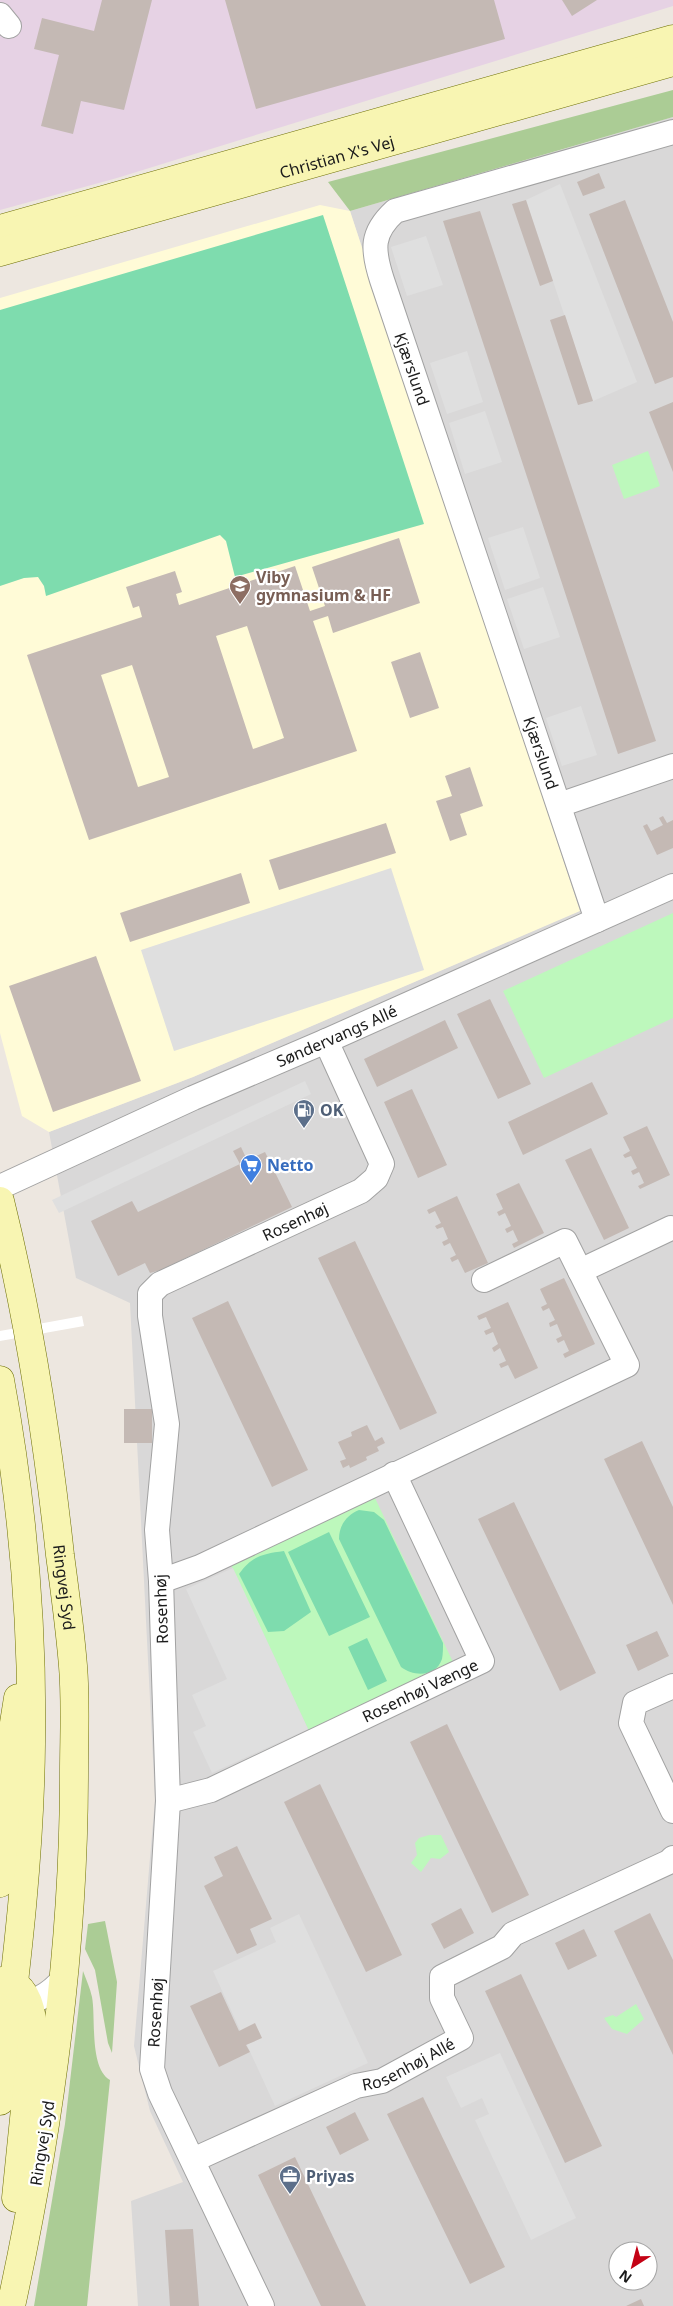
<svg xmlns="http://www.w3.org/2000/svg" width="673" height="2306" viewBox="0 0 673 2306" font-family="'Noto Sans',sans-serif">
  <rect width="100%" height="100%" fill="#ede7e0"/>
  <path fill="#d9d8d8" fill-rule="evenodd" d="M673 117V2306H138L131 2201 183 2182 150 2111 134 2046 155 1799 130 1303 76 1278 49 1132 193 1077 579 911 350 211ZM618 2251H648V2281H618Z"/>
  <path fill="#e6d2e4" d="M0 0H673V6L117 178 0 210Z"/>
  <path fill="#fffbd7" d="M320 205 350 211 580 911 193 1077 49 1132 22 1116 0 1033V298Z"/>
  <path fill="#abcc95" d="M673 90V117L350 211 328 182Z
    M105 1921 117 1982 112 2053 108 2043 95 1970 85 1949 88 1924Z
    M83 1971C86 1979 90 1988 92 1997 96 2018 89 2068 110 2080L87 2306H34L65 2124Z"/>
  <path fill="#bdf8bc" d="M648 451 660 486 624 499 612 465Z
    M673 913V1018L544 1078 503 991Z
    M375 1498 453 1662 309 1731 231 1565Z
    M429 1835H441L449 1852 440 1859 431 1858 421 1872 411 1863 417 1855 415 1843 419 1838Z
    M636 2004 644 2019 627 2034 612 2029 604 2018 613 2015 616 2017Z"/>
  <path fill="#7edcae" d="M323 215 424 524 235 577 226 541 220 535 46 596 44 586 38 577 24 578 0 586V310Z
    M359 1510 374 1512 384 1520 443 1643C443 1648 443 1654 442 1659 436 1677 414 1677 401 1667L339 1539C339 1525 347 1515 359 1510Z
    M329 1532 370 1617 329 1636 288 1552Z
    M284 1551 311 1612 284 1631 268 1632 239 1574C252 1556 262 1554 284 1551Z
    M367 1638 387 1681 368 1690 348 1647Z"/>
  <path fill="#dfdfdf" d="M560 184 637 382 593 401 526 200Z
    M426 236 443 285 407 296 391 247Z
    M467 351 483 402 447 414 430 363Z
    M485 411 502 462 465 474 449 423Z
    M523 527 540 578 505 590 488 538Z
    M543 587 560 637 524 649 507 599Z
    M581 706 597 755 562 766 546 718Z
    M391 868 424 970 174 1051 141 950Z
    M305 1081 311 1094 59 1213 52 1200Z
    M233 1568 308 1729 212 1773 193 1732 206 1726 192 1695 227 1679 186 1589Z
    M299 1914 368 2063 275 2106 213 1971 276 1942 270 1928Z
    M500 2053 576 2218 531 2240 475 2120 489 2114 482 2098 461 2108 446 2077Z"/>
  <path fill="#fff" d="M82 1316 84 1326 0 1341V1331Z"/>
  <path fill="#c4b9b4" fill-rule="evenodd" d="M102 0H152L124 110 81 101 73 134 41 126 59 55 34 49 42 18 94 31Z
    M225 0H494L505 39 256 109Z
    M562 0H597L572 16Z
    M599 173 605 188 583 196 577 182Z
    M526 200 553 281 540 286 512 204Z
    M625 200 673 322V377L655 384 589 214Z
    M480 211 656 741 618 754 443 221Z
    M565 315 593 401 578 405 550 320Z
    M673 402V472L649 412Z
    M399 538 420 603 333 633 328 616 313 621 357 751 89 840 27 655 142 617 139 606 133 608 126 587 175 571 182 592 176 594 179 605 295 566 310 611 325 606 312 567ZM247 626 284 738 253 749 216 636ZM132 665 169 777 138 787 101 675Z
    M420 652 439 708 410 718 391 662Z
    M470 767 483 806 460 814 467 835 450 841 436 801 452 796 445 776Z
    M663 816 667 823 673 820V848L657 855 643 826 647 824 651 831 663 825 659 818Z
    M386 823 396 853 279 890 269 860Z
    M241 873 250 903 130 942 120 913Z
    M96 956 141 1081 53 1112 9 986Z
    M490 999 531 1084 498 1099 457 1014Z
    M445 1020 458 1048 377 1087 364 1059Z
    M592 1082 608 1114 523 1155 508 1122Z
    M412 1089 447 1165 418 1178 384 1102Z
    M647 1126 670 1175 640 1189 638 1186 644 1183 639 1172 633 1175 631 1171 637 1168 631 1156 625 1158 623 1155 630 1151 623 1137Z
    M241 1147 247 1160 265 1152 292 1207 161 1270 150 1273 145 1263 118 1276 91 1221 132 1201 138 1212 240 1164 233 1151Z
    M591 1148 629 1228 604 1240 565 1160Z
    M519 1183 544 1233 514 1248 512 1244 518 1241 513 1230 507 1233 505 1229 511 1226 505 1213 499 1216 497 1212 503 1209 496 1194Z
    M457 1196 488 1263 465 1273 458 1259 452 1262 450 1258 456 1255 450 1243 444 1246 442 1242 448 1239 443 1227 437 1229 435 1226 441 1223 435 1211 429 1214 427 1210Z
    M355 1241 437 1413 400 1430 318 1258Z
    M564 1278 595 1344 565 1358 563 1354 569 1351 564 1340 558 1343 556 1339 562 1336 557 1324 550 1327 549 1323 555 1320 549 1308 543 1311 541 1307 547 1304 540 1289Z
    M228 1301 308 1470 272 1487 192 1318Z
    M508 1302 538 1368 515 1379 508 1365 501 1368 499 1364 506 1361 500 1348 494 1352 492 1348 498 1344 493 1332 486 1335 484 1331 491 1328 486 1317 479 1320 477 1316Z
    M124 1409H152V1443H124Z
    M367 1425 375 1441 382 1437 385 1443 377 1447 379 1451 366 1457 367 1460 350 1468 349 1465 343 1468 340 1461 346 1459 338 1442 352 1436 351 1432Z
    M642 1441 673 1507V1605L604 1459Z
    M514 1502 596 1673 560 1691 478 1519Z
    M657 1631 669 1656 638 1671 626 1645Z
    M447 1724 529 1895 492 1913 410 1742Z
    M320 1784 402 1955 366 1972 284 1802Z
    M237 1846 272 1919 250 1929 257 1945 237 1954 204 1886 223 1876 214 1857Z
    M461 1908 474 1933 444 1949 431 1924Z
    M650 1913 673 1960V2055L614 1931Z
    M584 1929 597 1956 568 1970 555 1943Z
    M521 1974 602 2146 565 2163 485 1991Z
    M221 1992 239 2031 255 2023 262 2038 246 2045 250 2052 219 2067 190 2006Z
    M423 2097 505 2267 470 2284 387 2114Z
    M355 2112 369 2140 340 2155 326 2127Z
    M295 2157 366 2306H321L258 2175Z
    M193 2229 199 2306H170L165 2230Z
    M641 2299 644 2306H626Z"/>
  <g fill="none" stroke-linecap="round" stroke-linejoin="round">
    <g stroke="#a2a2a2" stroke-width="26">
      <g id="street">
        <path d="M0 15 9 26"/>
        <path d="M559 805 673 766"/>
        <path d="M597 920 382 280C372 249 371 233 395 211L673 132"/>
        <path id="s1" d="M0 1187 193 1098 326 1041 673 886"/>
        <path d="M580 1271 671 1228"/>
        <path d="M161 1581 200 1567 627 1365 565 1241 484 1280"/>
        <path d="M673 1686 635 1703 631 1723 673 1811"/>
        <path id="s2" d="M168 1801 211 1790 482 1661 394 1474"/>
        <path d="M9 2006C33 2004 49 1996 64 1978"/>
        <path id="s3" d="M193 2160 356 2086 382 2081 461 2038 442 1998V1977L502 1947 513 1934 669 1862 673 1858"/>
        <path id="s4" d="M262 2306 160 2093 152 2069 168 1801 161 1581 157 1530 167 1424 150 1316V1294L160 1284 361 1191 376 1178 382 1164 326 1041"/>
      </g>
    </g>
    <g stroke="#6d6f05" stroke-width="29">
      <g id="secondary">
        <path d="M0 229 673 39"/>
        <path id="s5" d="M0 252 673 62"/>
        <path id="s6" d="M0 1201C29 1318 47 1435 60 1555 65 1592 70 1629 73 1666 76 1701 74 1737 74 1773 74 1952 49 2131 11 2306"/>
        <path d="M0 1380C22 1500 33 1623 31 1744 30 1864 14 1983 0 2101"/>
        <path d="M0 1883 11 1742 18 1698"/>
        <path d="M6 1980C27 1987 32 2010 33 2030L16 2198"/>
      </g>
    </g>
    <use href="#street" stroke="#fff" stroke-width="24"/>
    <use href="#secondary" stroke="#f8f5b2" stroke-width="28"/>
  </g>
  <defs>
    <g id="university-pin" transform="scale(1.125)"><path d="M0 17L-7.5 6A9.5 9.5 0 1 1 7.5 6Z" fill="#8d6e63" stroke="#fff"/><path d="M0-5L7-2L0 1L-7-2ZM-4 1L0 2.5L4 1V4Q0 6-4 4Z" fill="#fff"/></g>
    <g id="fuel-pin" transform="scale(1.125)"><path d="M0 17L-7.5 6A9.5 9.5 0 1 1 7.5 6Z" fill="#5c6f8a" stroke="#fff"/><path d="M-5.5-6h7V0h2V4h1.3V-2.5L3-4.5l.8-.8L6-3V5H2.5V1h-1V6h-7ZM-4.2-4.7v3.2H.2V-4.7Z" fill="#fff"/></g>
    <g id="supermarket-pin" transform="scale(1.125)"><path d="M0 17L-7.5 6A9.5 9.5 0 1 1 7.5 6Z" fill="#3f7fe0" stroke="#fff"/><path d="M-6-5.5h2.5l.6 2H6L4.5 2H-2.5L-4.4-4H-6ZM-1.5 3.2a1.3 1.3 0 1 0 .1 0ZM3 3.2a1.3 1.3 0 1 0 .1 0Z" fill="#fff"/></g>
    <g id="office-pin" transform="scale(1.125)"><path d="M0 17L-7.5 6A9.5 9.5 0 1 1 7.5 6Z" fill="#5c6f8a" stroke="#fff"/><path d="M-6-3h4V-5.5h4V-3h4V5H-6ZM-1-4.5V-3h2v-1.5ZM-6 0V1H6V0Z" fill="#fff"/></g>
  </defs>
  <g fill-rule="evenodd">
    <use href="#university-pin" x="240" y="586"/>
    <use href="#fuel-pin" x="304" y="1110"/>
    <use href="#supermarket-pin" x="251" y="1165"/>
    <use href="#office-pin" x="290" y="2176"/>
  </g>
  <g text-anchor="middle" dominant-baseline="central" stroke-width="4.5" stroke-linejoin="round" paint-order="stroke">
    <g font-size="16" fill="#1b1b1b" stroke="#fff">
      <text stroke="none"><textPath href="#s5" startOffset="350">Christian X's Vej</textPath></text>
      <text transform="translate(412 369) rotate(71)">Kjærslund</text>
      <text transform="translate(541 753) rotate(71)">Kjærslund</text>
      <text stroke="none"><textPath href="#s1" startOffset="369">Søndervangs Allé</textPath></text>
      <text stroke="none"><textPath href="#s4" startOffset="1202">Rosenhøj</textPath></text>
      <text stroke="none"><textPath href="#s6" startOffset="392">Ringvej Syd</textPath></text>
      <text transform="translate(161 1609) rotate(-92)">Rosenhøj</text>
      <text stroke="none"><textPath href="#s2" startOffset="276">Rosenhøj Vænge</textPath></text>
      <text stroke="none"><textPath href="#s4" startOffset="318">Rosenhøj</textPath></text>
      <text stroke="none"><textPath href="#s3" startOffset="236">Rosenhøj Allé</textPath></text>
      <text transform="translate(42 2143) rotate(-81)">Ringvej Syd</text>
    </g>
    <g font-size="16" font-weight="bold" fill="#785e54" stroke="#fff" text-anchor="start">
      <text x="256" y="577">Viby<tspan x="256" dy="18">gymnasium &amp; HF</tspan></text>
    </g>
    <g font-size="16" font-weight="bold" fill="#4e5e75" stroke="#fff" text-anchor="start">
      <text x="320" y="1110">OK</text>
      <text x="306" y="2176">Priyas</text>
    </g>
    <g font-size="16" font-weight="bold" fill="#366cbe" stroke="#fff" text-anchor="start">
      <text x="267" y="1165">Netto</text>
    </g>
  </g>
  <g transform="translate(633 2266) rotate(216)"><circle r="24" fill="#ffffff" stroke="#a4a4a4"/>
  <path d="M0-4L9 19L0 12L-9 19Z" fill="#c40215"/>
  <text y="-8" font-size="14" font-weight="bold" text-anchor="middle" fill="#1b1b1b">N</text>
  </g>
</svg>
